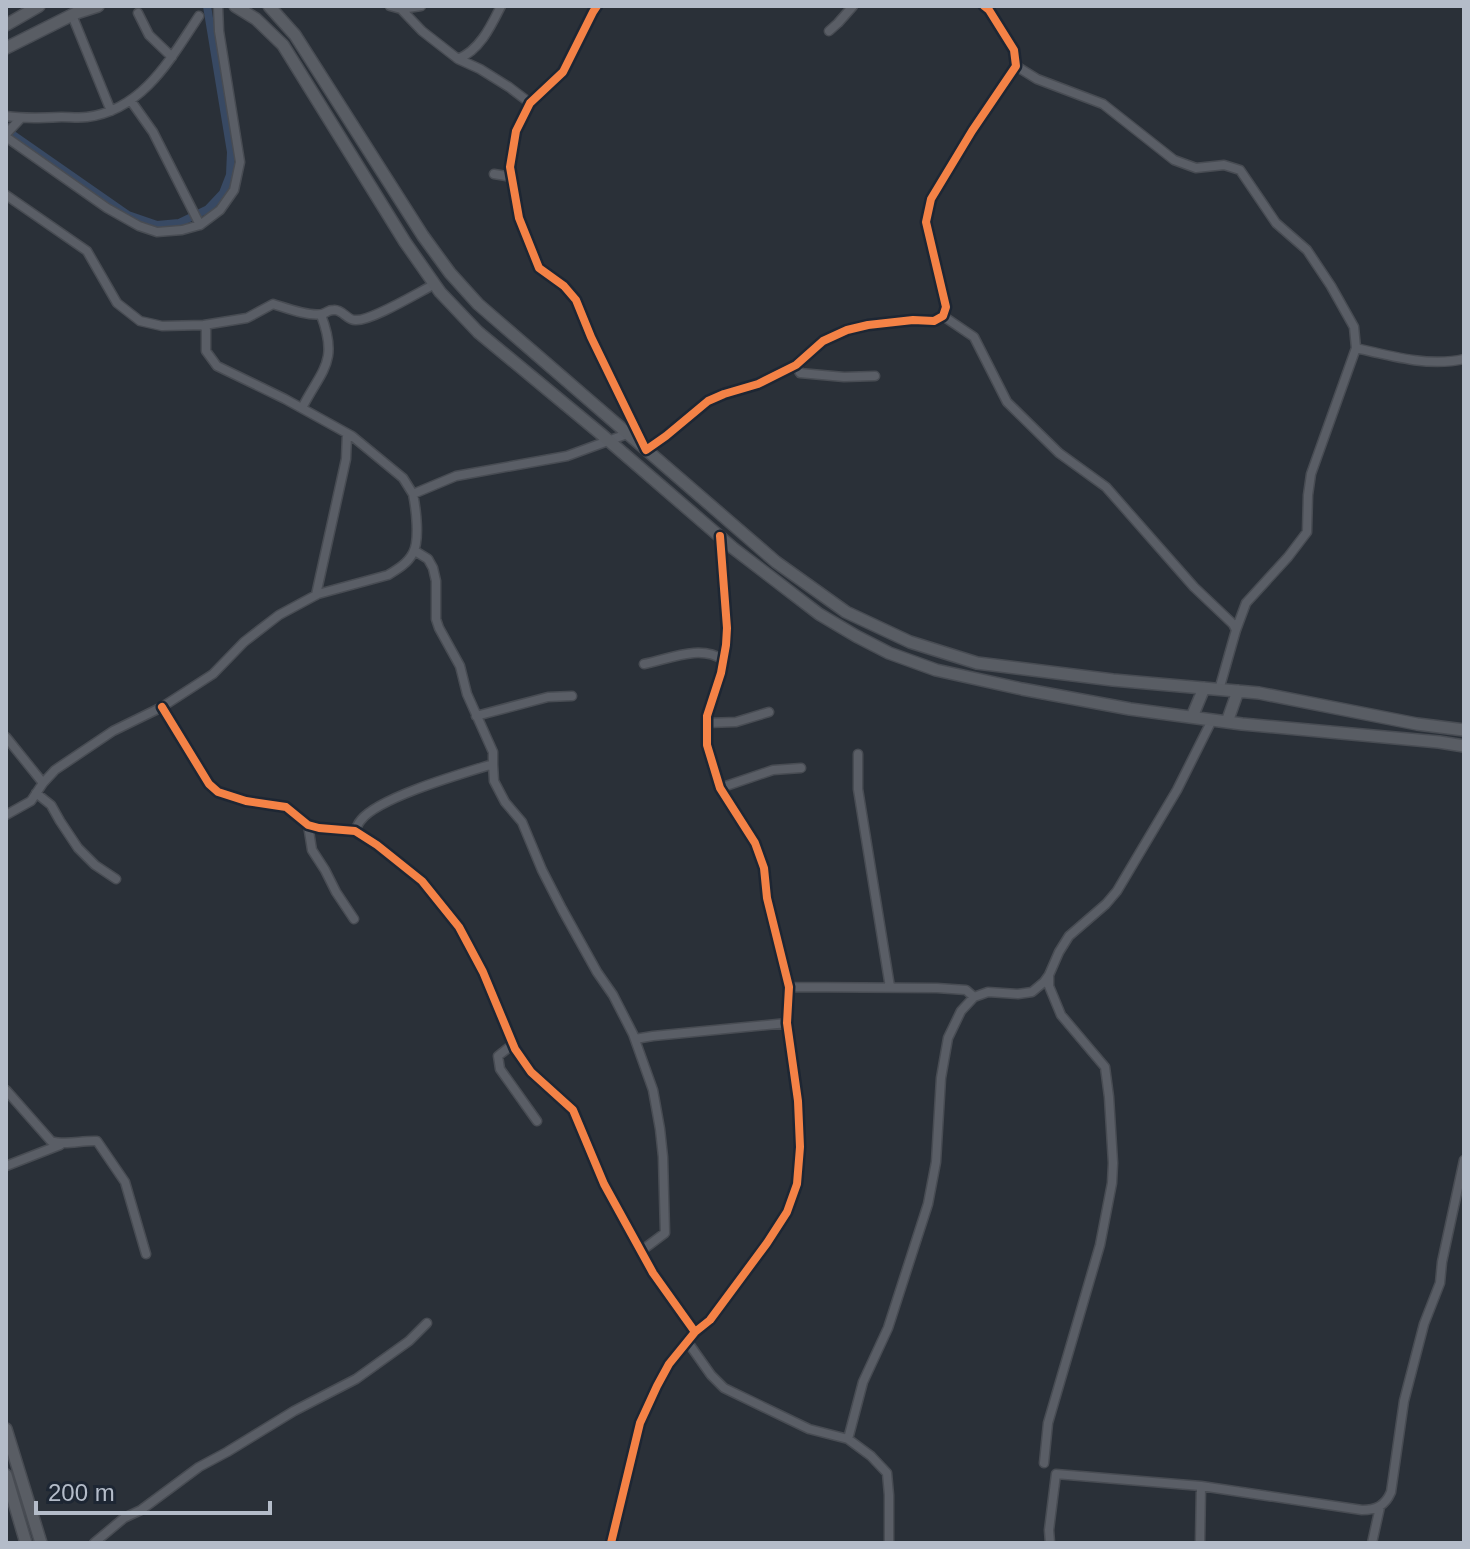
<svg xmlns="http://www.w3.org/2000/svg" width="1470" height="1549" viewBox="0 0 1470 1549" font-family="Arial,sans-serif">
  <rect width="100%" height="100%" fill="#2a3038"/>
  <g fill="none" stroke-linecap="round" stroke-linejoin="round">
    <path stroke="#384963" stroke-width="8" d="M6 130 128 215 157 225 179 223 208 209 223 193 230 175 231 152 207 6"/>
    <g stroke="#484c53" stroke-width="11">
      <path id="street" d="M390 6 401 9 422 31 458 59 480 69 509 87 530 103
        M597 6 593 12 563 72 530 103 516 131 510 167 519 218 539 268 564 286 576 300 591 337 646 450 666 436 708 401 724 394 758 384 796 365 823 341 847 330 868 325 913 320 934 321 943 316 946 307 926 222 931 199 972 131 1016 66 1014 50 989 10 984 6
        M401 9 421 6
        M138 13 149 35 172 57
        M72 15 111 111
        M829 31 838 23 853 6
        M458 59C480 50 491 26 501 6
        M1016 66 1037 79 1103 104 1174 160 1196 168 1224 165 1240 170 1276 223 1307 250 1331 286 1354 327 1356 348
        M131 101 153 132 200 225
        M6 116C25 119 43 118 62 117 70 117 79 118 87 117 143 110 171 58 199 16
        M6 134 21 118
        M6 137 107 208 139 226 157 232 182 230 200 225 220 210 234 190 240 162 219 31 218 6
        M494 174 512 177
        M6 195 87 251 117 303 140 321 162 326 204 325 206 330V351L217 366 285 399 352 436 403 478 413 494 456 476 567 456 627 434
        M943 316 974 337 1007 402 1059 453 1106 487 1194 587 1233 624 1236 630 1219 690
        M204 325 247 318 273 304C286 308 309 317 322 314 329 312 327 310 334 310 342 309 347 320 355 320 370 322 419 292 435 284
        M796 365 800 373 844 377 875 376
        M302 408C322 369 339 362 321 315
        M316 595 346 459 347 434
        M1236 630 1246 603 1288 557 1307 532 1308 495 1311 474 1356 348C1390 356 1429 367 1464 359
        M644 664C669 659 701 644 723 660
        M162 707 209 784 218 792 246 801 286 807 308 825 319 828 355 831 377 845 422 881 459 927 483 972 515 1049 531 1072 573 1110 604 1184 653 1273 695 1332
        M476 716 548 697 572 696
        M707 723 736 722 769 712
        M6 737 43 783
        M858 754V789L890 987
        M493 764 494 781 505 802 522 822 542 870 562 909 597 972 613 995 633 1034 653 1090 660 1129 663 1157 665 1233 641 1251
        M720 788 773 770 801 768
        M36 793 51 805 60 821 78 848 95 865 116 879
        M6 815 31 801 43 783 55 770 113 731 162 707 213 674 244 642 279 615 318 594 388 575C398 569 408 563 413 553 420 540 416 509 413 494
        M308 825 312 850 325 870 336 892 354 919
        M355 831C357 827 358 823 361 820 379 797 464 773 493 764V752L467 694 460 666 439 628 436 619V581L433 568 428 559 415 551
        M789 987 937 988 966 990 974 997
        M635 1039 653 1036 787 1023
        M513 1044 498 1056 500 1069 537 1121
        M6 1090 51 1141C66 1146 81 1140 97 1141L125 1182 146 1254
        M6 1166 60 1145
        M687 1341 711 1375 724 1388 809 1429 848 1439 871 1456 887 1473 889 1495V1543
        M848 1439 863 1382 888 1328 928 1204 936 1162 941 1078 948 1038 961 1011 974 997 988 992 1018 994 1032 992 1044 982 1049 975 1059 952 1069 936 1106 904 1117 891 1177 790 1212 720
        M1044 1463 1048 1423 1100 1245 1112 1183 1113 1163 1109 1097 1105 1067 1061 1015 1049 986V976
        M1201 1486 1362 1510C1376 1510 1385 1506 1391 1492L1404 1401 1424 1324 1440 1283 1442 1262 1464 1160
        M94 1543 124 1518 141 1510 199 1467 227 1452 294 1411 356 1379 409 1341 427 1323
        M611 1543 640 1423 657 1386 669 1364 695 1332 710 1320 767 1243 787 1212 797 1184 800 1147 798 1101 787 1023 789 987 767 898 764 868 755 843 720 788 707 745V716L721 673 726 645 727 628 720 536
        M1050 1543 1049 1530 1056 1474 1201 1486 1200 1543
        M1372 1543 1380 1507"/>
    </g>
    <g stroke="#484c53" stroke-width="14">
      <path id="secondary" d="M235 6 256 19 283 45 405 242 440 292 478 332 601 434 733 548 819 614 856 636 889 653 936 670 1022 689 1130 709 1242 724 1439 742 1464 746
        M269 6 295 35 423 236 450 273 478 304 776 562 846 612 910 642 977 663 1113 680 1259 693 1417 724 1464 730
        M6 25 39 6
        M6 48 76 13 98 6
        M1192 717 1204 688
        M1227 722 1238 691
        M6 1429 41 1543
        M6 1475 26 1543"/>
    </g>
    <use href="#street" stroke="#5a5e66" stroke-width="8"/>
    <use href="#secondary" stroke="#595d64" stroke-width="11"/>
    <g stroke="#1d2633" stroke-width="13">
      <path id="cycleway" d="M597 6 593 12 563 72 530 103 516 131 510 167 519 218 539 268 564 286 576 300 591 337 646 450 666 436 708 401 724 394 758 384 796 365 823 341 847 330 868 325 913 320 934 321 943 316 946 307 926 222 931 199 972 131 1016 66 1014 50 989 10 984 6
        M162 707 209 784 218 792 246 801 286 807 308 825 319 828 355 831 377 845 422 881 459 927 483 972 515 1049 531 1072 573 1110 604 1184 653 1273 695 1332
        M611 1543 640 1423 657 1386 669 1364 695 1332 710 1320 767 1243 787 1212 797 1184 800 1147 798 1101 787 1023 789 987 767 898 764 868 755 843 720 788 707 745V716L721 673 726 645 727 628 720 536"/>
    </g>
    <use href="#cycleway" stroke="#f48246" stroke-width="8"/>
  </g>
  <rect width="1470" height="1549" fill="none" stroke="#b4bcc9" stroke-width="16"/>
  <path d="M36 1501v12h234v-12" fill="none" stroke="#b4bcc9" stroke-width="4"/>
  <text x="48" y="1501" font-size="24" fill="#b4bcc9" stroke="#1d2633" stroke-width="6" paint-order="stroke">200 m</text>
</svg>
